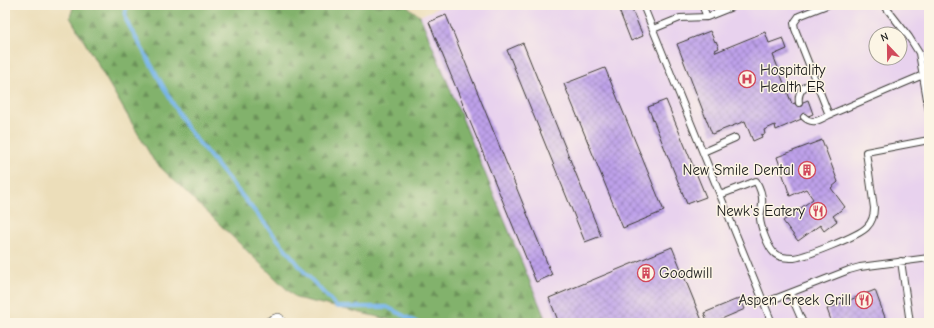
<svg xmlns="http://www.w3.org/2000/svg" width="934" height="328" viewBox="0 0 934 328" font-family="'Comic Neue',sans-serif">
  <defs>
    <pattern id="forest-firs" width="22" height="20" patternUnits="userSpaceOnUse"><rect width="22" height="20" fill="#82b26c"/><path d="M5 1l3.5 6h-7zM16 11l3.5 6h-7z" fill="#6a9058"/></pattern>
    <pattern id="building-cross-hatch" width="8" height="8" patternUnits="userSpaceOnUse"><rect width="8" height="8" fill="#bea1ea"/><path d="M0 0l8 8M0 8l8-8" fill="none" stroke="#9a82bd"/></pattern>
  </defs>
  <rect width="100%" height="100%" fill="#fcf5e5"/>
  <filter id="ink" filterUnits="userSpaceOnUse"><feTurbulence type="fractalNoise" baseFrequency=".025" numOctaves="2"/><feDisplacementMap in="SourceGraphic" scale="8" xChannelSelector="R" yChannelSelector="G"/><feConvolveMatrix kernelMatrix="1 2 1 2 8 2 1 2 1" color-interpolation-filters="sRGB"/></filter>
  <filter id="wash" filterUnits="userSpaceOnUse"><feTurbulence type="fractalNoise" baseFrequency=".012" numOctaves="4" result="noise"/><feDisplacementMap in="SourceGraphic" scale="16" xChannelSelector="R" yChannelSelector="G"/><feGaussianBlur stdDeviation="0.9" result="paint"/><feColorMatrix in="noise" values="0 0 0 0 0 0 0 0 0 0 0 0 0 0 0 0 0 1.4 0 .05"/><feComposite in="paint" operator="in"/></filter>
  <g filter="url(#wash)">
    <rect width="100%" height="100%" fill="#ecdeba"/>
    <path fill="#e8d2ee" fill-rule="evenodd" d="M444 5H927L929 18V323H547L420 16ZM876 34H900V58H876Z"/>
    <path fill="url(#forest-firs)" stroke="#4f6744" d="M74 5H405L420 16 547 323H399L396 321 296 298 154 161 70 17Z"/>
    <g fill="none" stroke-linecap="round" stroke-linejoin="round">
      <path stroke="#77b5ea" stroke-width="4" d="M125 5 126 20 186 127 306 274 337 307H387L418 323"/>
    </g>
    <g id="blocks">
      <path fill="url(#building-cross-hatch)" d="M617 5H630L643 36 631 41Z
        M446 15 552 275 536 282 429 22Z
        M710 31 715 42 716 41 719 48 715 50 716 52 765 32 769 43 783 38 787 49 773 55 792 104 795 103 796 105 808 100 813 114 776 130 775 125 764 130 765 134 761 135 762 137 753 141 745 121 712 134 677 44Z
        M523 43 601 236 585 242 507 50Z
        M605 68 664 211 623 228 564 84Z
        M666 100 706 197 687 204 648 107Z
        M822 140 838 182 831 188 845 207 833 216 837 221 824 231 820 225 798 241 783 221 813 199 806 189 790 196 777 157Z
        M672 247 703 323H559L549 298Z
        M875 290 887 323H832L827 309Z
        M740 298 745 309 712 323H708L704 313Z"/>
    </g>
  </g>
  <g filter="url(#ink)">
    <use href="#blocks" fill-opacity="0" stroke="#3b3934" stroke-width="1"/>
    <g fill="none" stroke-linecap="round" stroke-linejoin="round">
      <g stroke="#3b3934" stroke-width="8">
        <path id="lane" d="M643 5 772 323
          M702 5 707 17
          M827 5 799 16 794 23 795 29 829 115 923 75
          M884 5 909 37 919 53 929 111
          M653 29 680 18 707 17 737 5
          M799 103C797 90 805 86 815 81
          M804 117C812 125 820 120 829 115
          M703 152 735 138
          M720 195 756 181C760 188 763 196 762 204 762 209 760 214 760 219 761 228 768 247 774 253 779 258 787 258 794 258 807 256 859 236 867 227 872 222 874 215 874 208L866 152 929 140
          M901 261 910 323
          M790 293 803 323
          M764 303 849 270 860 267 929 258"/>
      </g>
      <g stroke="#3b3934" stroke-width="14">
        <path id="street" d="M271 323 278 320"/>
      </g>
      <use href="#lane" stroke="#fff" stroke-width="6"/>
      <use href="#street" stroke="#fff" stroke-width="13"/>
    </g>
  </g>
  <defs>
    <g id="hospital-ring" transform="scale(0.9)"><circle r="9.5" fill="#fcf5e5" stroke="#d1495b" stroke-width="1.5"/><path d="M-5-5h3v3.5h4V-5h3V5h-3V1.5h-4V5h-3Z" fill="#d1495b"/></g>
    <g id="building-ring" transform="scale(0.9)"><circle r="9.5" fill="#fcf5e5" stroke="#d1495b" stroke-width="1.5"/><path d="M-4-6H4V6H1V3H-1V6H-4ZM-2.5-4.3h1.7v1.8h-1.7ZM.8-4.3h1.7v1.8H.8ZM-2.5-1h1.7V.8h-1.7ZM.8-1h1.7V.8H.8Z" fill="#d1495b"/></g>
    <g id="restaurant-ring" transform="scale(0.9)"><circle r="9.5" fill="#fcf5e5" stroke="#d1495b" stroke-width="1.5"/><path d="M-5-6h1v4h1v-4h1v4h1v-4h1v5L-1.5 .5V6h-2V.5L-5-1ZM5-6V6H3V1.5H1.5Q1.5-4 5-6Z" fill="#d1495b"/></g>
  </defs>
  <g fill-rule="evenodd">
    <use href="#hospital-ring" x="747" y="79"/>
    <use href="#building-ring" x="807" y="170"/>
    <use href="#restaurant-ring" x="818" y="211"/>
    <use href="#building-ring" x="646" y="273"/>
    <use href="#restaurant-ring" x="864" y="300"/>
  </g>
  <g text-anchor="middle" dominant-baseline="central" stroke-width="3" stroke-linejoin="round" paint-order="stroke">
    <g font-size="15" fill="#1c1c1c" stroke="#fcf5e5" text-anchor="end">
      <text x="760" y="70" text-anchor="start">Hospitality<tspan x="760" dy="17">Health ER</tspan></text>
      <text x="794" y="170">New Smile Dental</text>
      <text x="805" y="211">Newk's Eatery</text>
      <text x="659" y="273" text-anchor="start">Goodwill</text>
      <text x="851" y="300">Aspen Creek Grill</text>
    </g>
  </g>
  <rect width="934" height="328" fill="none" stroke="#fcf5e5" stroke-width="20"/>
  <g transform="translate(888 46) rotate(338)"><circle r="19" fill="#fcf5e5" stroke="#a29e95"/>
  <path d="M0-3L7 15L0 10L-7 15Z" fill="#d1495b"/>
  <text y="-6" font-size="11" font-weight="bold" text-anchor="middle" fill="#1c1c1c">N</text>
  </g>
</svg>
